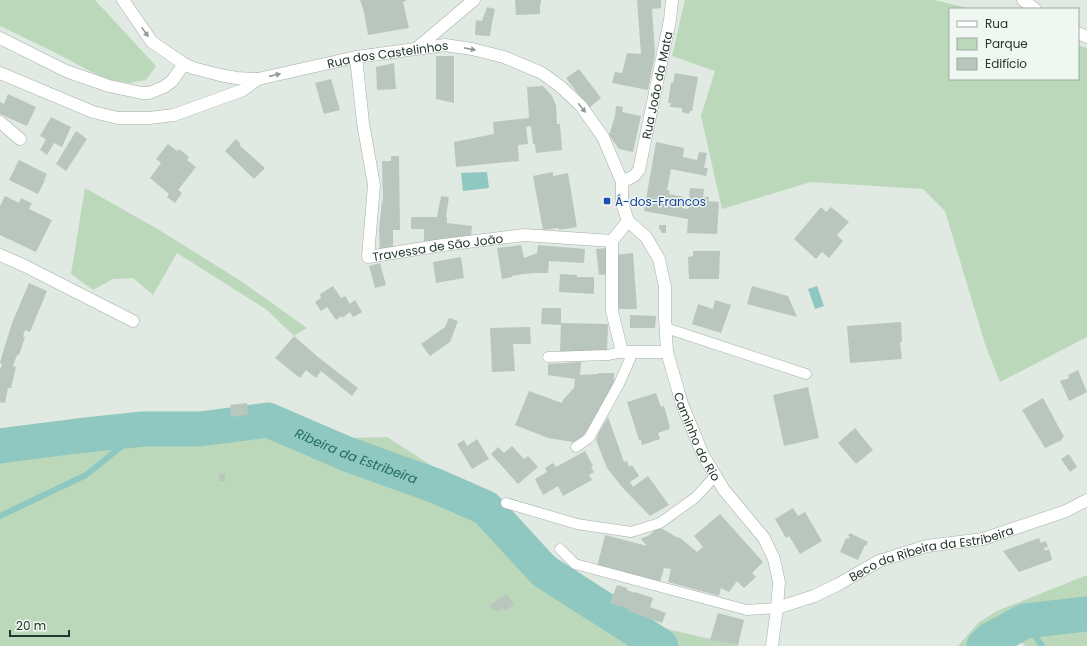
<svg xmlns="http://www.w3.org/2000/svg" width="1087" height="646" viewBox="0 0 1087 646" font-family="Poppins,sans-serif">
  <rect width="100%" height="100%" fill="#e0e9e2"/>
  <path fill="#bcd8bb" d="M0 0H95L156 66 146 80 129 83 105 79 54 52 0 26Z
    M685 0H934L972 9H950V79H1078V45L1087 48V337L1000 382 986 347 945 211 923 189 811 182 722 209 701 116 715 71 672 56Z
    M85 188 156 228 241 281 307 328 294 336 267 310 177 253 153 295 133 278 113 279 93 290 71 274Z
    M255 406 347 438 387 437 445 474 531 535 601 600 659 627 740 646H0V430L251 415Z
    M1087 575V646H1025L1020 641 1011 646H958L978 623 997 611Z"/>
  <path fill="#8ec8c0" d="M487 172 489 188 463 191 461 173Z
    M817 286 824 306 815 309 808 289Z"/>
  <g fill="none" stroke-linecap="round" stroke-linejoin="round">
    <path stroke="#8ec8c0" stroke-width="6" d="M0 516 86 475 143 429
      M1025 621 1042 646"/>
    <g stroke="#8ec8c0" stroke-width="35">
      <path id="s1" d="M0 446 77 436 143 429H200L268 420 347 454 436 486 486 508 544 571 661 646"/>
      <path d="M984 646 992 639 1025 621 1087 614"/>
    </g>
  </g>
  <path fill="#b9c6be" d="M360 0H407L403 2 409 28 368 35 364 12Z
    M515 0H541V4H540V14L516 15Z
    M637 0H661V8L652 9 655 54 648 90 612 83 615 72 622 73 627 53 641 54Z
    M487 7 495 9 492 23 490 36 475 35 476 20 482 21Z
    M436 56H454V103L436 99Z
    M394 63 396 89 377 90 376 67Z
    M579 69 601 98 589 108 566 78Z
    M675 73 698 77 692 111H690L689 114 682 112V108L670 107 671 103H668L671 83H673Z
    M331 79 340 110 324 114 315 83Z
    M543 86 552 96 556 105 557 124H560L562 150 536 153 535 144H533L531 126 526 127 528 144 518 145 519 161 456 167 454 142 494 134 493 122 529 118 527 87Z
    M8 94 36 107 27 126 0 114V102L4 104Z
    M616 106 623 107 622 112 641 116 633 152 619 149 609 135 615 116Z
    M51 117 71 127 62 147 54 143 47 155 40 150 46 139 40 136Z
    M76 131 87 139 66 171 56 164Z
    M236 139 241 144 239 145 265 168 254 179 225 151Z
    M656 142 684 148 683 157 697 160 699 152 707 153 704 168H708L706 176 671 169 667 190 670 191 669 194 684 197 682 208 688 209 690 188 704 189 703 197H709L708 201 719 202 717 234 687 233 688 219 644 211Z
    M168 144 177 151 179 149 189 157 187 160 196 167 178 190 182 193 175 203 167 197 169 194 150 178 161 163 156 159Z
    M391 156H399L400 230H393V251L380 252 379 230 382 201H383L382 161H391Z
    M19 160 47 174 44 180H45L38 194 9 180Z
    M553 172V176L568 173 577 227 559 230V228L543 230 533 176Z
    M5 196 19 203 21 198 29 202 32 203 29 209 52 220 36 252 0 235V206Z
    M441 196 449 197 446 217H447V223L472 226 470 244 424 249V229H411V217H437Z
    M821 207 826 212 831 207 849 222 837 235 843 241 829 258 822 252 816 259 794 239Z
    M659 225H666V233H662L659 228Z
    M521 245 524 258 537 253 538 245 585 249 584 263 549 261 548 273H536L523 274 512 276V277L502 279 497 248Z
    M606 248 609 274 599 275 596 249Z
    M693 251H720L719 279H689L688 257 693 256Z
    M633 253 637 309H619L613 255Z
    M461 257 464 278 436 283 433 262Z
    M380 263 386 285 375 288 369 266Z
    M560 274 577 275V277H594V294L559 292Z
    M29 283 47 291 30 332 25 330 23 337H25L19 355H17L13 366 16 367 11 388H8L5 403 0 402V370L2 364 0 363V362L12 323Z
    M333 286 341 298 345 296 350 304 355 300 362 312 353 317 350 312 342 318 341 316 336 320 327 307 321 311 315 302 321 298 320 294Z
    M752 286 788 296 797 317 747 304Z
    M715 300 731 305 721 333 692 324 698 304 713 309Z
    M542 308H561V323L608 324 607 353 560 351 561 325 541 324Z
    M630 315 656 316 655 328H630Z
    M449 318 458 321 450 342 430 356 421 344 445 327Z
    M901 322 902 342H900L902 359 850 363 847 326Z
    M530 327 531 344H513L515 371 492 372 490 328Z
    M294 336 318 357 358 388 352 396 321 371 316 378 306 370 300 378 275 358Z
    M581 362 580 375 598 374V373H614V390L579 443 548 438 515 425 529 391 562 403 563 400 574 388 575 379 548 375V364Z
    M1078 370 1087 392 1069 401 1060 381 1069 378 1068 375Z
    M808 387 819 438 784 446 773 395Z
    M656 393 661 407 664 406 670 427H669L670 429 658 433 660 439 642 445 641 440H639L627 402Z
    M1043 398 1064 437 1061 439 1062 440 1045 448 1022 410Z
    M247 403 248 415 231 417 230 405Z
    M608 417 624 462 627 461 629 467 632 465 639 476 630 482 633 487 648 476 669 505 650 516 622 487 607 468 596 440 598 434Z
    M855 428 873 450 856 464 838 443Z
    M477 439 489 459 472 469 457 444 464 440 467 446Z
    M512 446 524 459 528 456 538 467 518 484 491 454 498 447 504 453Z
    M585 451 593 466 591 467 594 472 589 475 592 480 563 496 558 486 543 495 535 479 547 472 545 468 553 463 556 467Z
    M1069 454 1077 467 1070 472 1061 459Z
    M219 474H225V481H219Z
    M793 508 798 516 805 512 822 541 800 554 789 536 786 538 775 519Z
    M720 514 763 562 752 573 756 577 744 588 737 581 729 592 721 588 719 596 668 582 671 569 664 568 660 582 597 567 605 535 647 546 641 539 642 538 648 536 659 527 678 538 679 537 697 552 703 547 694 536Z
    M850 533 868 542 866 546 865 545 858 560 840 552 846 538 848 539 850 537 848 536Z
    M1039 538 1041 543 1046 541 1048 547 1044 548 1045 551 1049 549 1052 560 1019 572 1003 551Z
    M617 585 627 588V590L635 593V592L653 598 650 607 666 613 662 623 628 611 629 609 621 606 620 607 610 603Z
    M506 594 514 603 507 611 502 608 498 612 489 606Z
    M718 613 744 620 738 645 710 640Z"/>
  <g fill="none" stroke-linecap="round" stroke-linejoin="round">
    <g stroke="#a4b0a8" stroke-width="11">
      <path id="service" d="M666 328 806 374
        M548 357 608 355 622 352
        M576 447 589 438 619 384 633 352
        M506 503 577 524 631 532 660 523 696 497 716 475
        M560 549 575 564 747 610 777 608"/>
    </g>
    <g stroke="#a4b0a8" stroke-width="13">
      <g id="minor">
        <path d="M1023 0 1035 9"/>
        <path d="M1078 33 1087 37"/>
        <path d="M0 38 66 71 109 86 142 93H149L164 87 172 81 184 64"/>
        <path id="s2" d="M356 57 363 123 374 185 368 257 443 245 524 235 612 241 628 221"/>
        <path d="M0 73 93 112 118 118H149L174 115 243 90 258 79"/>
        <path d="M0 122 20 139"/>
        <path d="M612 241V311L622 352H667"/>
        <path d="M0 255 25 266 133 321"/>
        <path id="s3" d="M777 608 814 596 837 585 879 561 927 546 983 539 1066 511 1087 500"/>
      </g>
    </g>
    <g stroke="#a4b0a8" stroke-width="13">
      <g id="tertiary">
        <path id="s4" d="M123 0 152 42 184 64 193 68 220 75 237 78 258 79 356 57 445 45 472 49 504 57 542 73 561 87 581 106 603 137 622 182V203L628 221 646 237 659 259 665 287V318L667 352 682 404 703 455 724 490 764 538 774 559 779 582 777 608 772 646"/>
        <path d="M417 48 474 0"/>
        <path id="s5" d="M622 182 634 176 639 170 670 20 672 0"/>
      </g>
    </g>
    <use href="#service" stroke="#fff" stroke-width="10"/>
    <use href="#minor" stroke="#fff" stroke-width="12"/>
    <use href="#tertiary" stroke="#fff" stroke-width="12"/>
  </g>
  <defs><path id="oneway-solid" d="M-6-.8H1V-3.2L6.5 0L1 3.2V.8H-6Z"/></defs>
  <g fill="#919b96">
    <use href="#oneway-solid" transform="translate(145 32) rotate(55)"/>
    <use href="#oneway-solid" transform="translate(470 49) rotate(11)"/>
    <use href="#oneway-solid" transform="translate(275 75) rotate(-13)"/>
    <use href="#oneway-solid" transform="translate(582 108) rotate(51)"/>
  </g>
  <rect fill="#1a4fb4" stroke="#f0f6f1" stroke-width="1.5" x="603" y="197" width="8" height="8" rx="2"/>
  <g text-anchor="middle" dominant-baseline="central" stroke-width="3" stroke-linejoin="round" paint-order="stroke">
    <g font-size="12" fill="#23372c" stroke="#f0f6f1">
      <text stroke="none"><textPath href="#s4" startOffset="298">Rua dos Castelinhos</textPath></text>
      <text stroke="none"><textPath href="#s5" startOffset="108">Rua João da Mata</textPath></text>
      <text stroke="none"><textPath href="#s2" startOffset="272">Travessa de São João</textPath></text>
      <text stroke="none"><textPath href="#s4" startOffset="869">Caminho do Rio</textPath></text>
      <text stroke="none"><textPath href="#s3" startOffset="165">Beco da Ribeira da Estribeira</textPath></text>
    </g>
    <g font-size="12" fill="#164399" stroke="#f0f6f1" text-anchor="start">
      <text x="615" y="201">Á-dos-Francos</text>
    </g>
    <g font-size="13" font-style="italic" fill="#246c63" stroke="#f0f6f1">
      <text stroke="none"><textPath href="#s1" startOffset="365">Ribeira da Estribeira</textPath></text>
    </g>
  </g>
  <rect x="949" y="8" width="130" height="72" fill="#f0f6f1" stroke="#9eaaa2"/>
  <rect x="957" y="21" width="20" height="6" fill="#ffffff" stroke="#9eaaa2"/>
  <text x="985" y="28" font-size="12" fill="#23372c">Rua</text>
  <rect x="957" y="38" width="20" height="12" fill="#bcd8bb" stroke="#9eaaa2"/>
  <text x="985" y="48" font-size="12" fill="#23372c">Parque</text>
  <rect x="957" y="58" width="20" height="12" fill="#b9c6be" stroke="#9eaaa2"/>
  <text x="985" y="68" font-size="12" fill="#23372c">Edifício</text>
  <path d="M10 630v6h59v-6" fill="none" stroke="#23372c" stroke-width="2"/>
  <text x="16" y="630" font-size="12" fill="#23372c" stroke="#f0f6f1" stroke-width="3" paint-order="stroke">20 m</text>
</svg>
